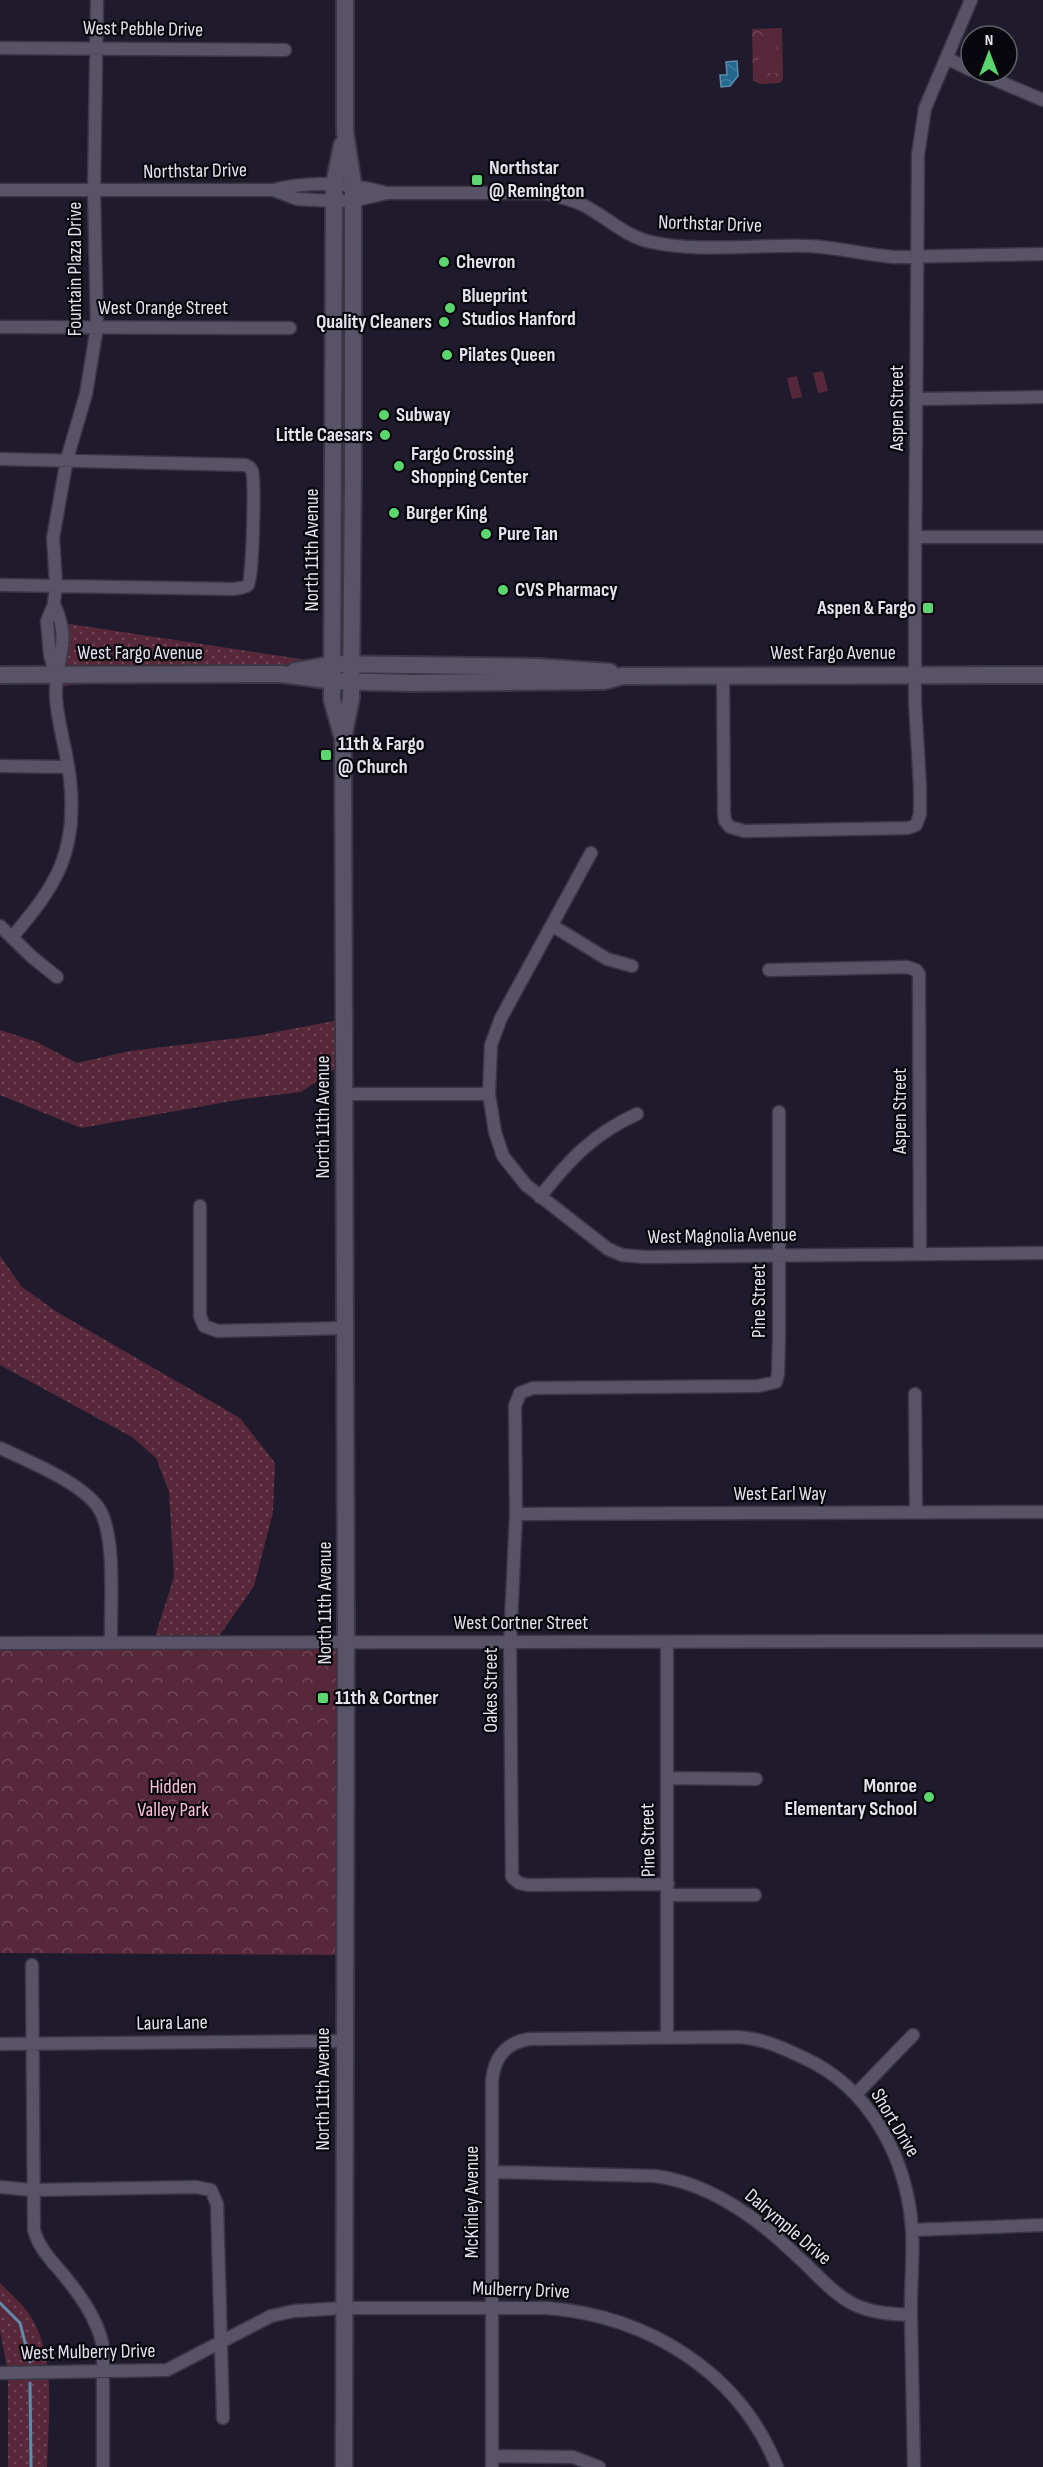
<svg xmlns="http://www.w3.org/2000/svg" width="1043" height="2467" viewBox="0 0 1043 2467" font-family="'Sofia Sans Condensed',sans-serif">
  <defs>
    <pattern id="grass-dots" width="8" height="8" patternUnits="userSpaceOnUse" patternTransform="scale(1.5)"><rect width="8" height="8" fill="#57283a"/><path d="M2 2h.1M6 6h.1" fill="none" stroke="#6f4757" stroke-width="1.8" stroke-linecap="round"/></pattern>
    <pattern id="park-crowns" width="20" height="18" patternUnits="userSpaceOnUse" patternTransform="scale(1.5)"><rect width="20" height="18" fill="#57283a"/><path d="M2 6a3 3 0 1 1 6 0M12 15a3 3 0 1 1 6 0" fill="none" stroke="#6f4757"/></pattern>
    <pattern id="water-waves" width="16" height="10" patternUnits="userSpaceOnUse" patternTransform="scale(1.5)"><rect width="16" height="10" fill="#23688e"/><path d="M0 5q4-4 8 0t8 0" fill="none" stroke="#437d9e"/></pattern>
  </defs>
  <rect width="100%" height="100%" fill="#201b2c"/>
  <path fill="url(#grass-dots)" d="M54 604 63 623 334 664H351V682L128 678 56 687 47 621Z
    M344 1019V1063L301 1092 243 1099 81 1128 0 1095V1030L37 1042 77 1063 130 1051 255 1036Z
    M0 1256 22 1287 57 1312 240 1418 275 1463 273 1512 254 1586 215 1642 153 1643 174 1577 169 1492 156 1458 132 1437 0 1365Z
    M0 2283C8 2291 16 2298 23 2306 59 2348 48 2416 47 2467H8V2373L0 2330Z"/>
  <path fill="url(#park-crowns)" d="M782 28 783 79 780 83 761 84 753 81 752 29Z
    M346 1642 344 1955 0 1953V1643Z"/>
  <path fill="#57283a" d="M759 36H776L777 73H759Z
    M823 371 828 391 818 393 813 373Z
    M797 376 802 397 792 399 787 378Z"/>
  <path fill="url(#water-waves)" stroke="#5d8dab" stroke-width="1.5" d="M737 61 738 76 730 86 721 87 720 75H727L726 62Z"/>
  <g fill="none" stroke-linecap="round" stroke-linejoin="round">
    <path stroke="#5d8dab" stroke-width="3" d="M0 2303 20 2323 30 2362
      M30 2383 31 2467"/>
    <g stroke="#3a3644" stroke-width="15">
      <path id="street" d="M0 48 285 50
        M946 58 971 70
        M977 72 1043 100
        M0 190H273L297 199 334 201H353L387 193H544C557 196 571 199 583 205 607 217 624 236 651 242 700 253 758 244 808 246 837 247 865 255 894 257L1043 254
        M273 190C309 181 347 183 383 192
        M0 327 290 328
        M917 399 1043 397
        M0 459 245 465C249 467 250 466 252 471 255 480 253 579 248 585 245 588 238 588 234 589L0 585
        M915 537H1043
        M56 675 50 655 47 621 54 604 56 584 53 538 67 459 86 394 97 327 94 191 97 0
        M723 675 724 812 725 821 730 827 744 831 908 828 916 825 920 814V787L915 702V572L918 155 925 108 971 0
        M0 766 67 767
        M591 853 501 1018 491 1045 489 1094 495 1132 503 1156 526 1185 608 1249 622 1255 645 1257 1043 1253
        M0 926 32 957 57 977
        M553 926 607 959 632 966
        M12 937C57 885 78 851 70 779 67 752 58 725 56 698 54 659 73 644 54 604
        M769 970 907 967 916 970 919 974 920 1254
        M344 1094H489
        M540 1197C569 1160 593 1134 637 1114
        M200 1206V1316L204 1326 218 1331 345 1328
        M915 1394 916 1513
        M0 1448C28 1461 80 1482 98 1507 117 1534 110 1609 111 1643
        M516 1514 1043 1512
        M667 1642V2037
        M0 1643 1043 1641
        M667 1778 756 1779
        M668 1884 528 1885 519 1883 512 1877 510 1643 516 1514 515 1406 520 1393 533 1388 758 1386 776 1382 778 1374 779 1337V1112
        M668 1895H755
        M32 1965 34 2230C39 2248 50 2259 62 2273 80 2295 97 2318 103 2346V2467
        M0 2044 344 2041
        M856 2094 913 2035
        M493 2172 655 2176C710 2183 759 2219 797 2256 815 2272 832 2293 853 2304 871 2313 891 2314 911 2315
        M0 2187 32 2190 196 2187 211 2190 217 2204 223 2418
        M912 2230 1043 2225
        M0 2373 167 2370 271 2316 294 2311 344 2308H547C647 2316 739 2371 777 2467
        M492 2456 573 2457 599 2467
        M492 2467V2081C494 2058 506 2042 530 2039L737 2037C761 2038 781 2047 802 2057 870 2087 907 2158 912 2229 914 2258 910 2287 911 2316 912 2366 913 2417 914 2467"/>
    </g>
    <g stroke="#3a3644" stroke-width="20">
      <path id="secondary" d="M295 671 334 664 538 667 610 672
        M0 675 281 674 334 681 411 683 604 681 622 676 1043 675
        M342 735 332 700 334 201V185L342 145
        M344 2467 346 1626 343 739 351 698 353 475V184L345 132V0"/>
    </g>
    <use href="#street" stroke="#585367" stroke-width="12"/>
    <use href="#secondary" stroke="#585367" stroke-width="16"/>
  </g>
  <g fill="#5bd56e" stroke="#09070e" stroke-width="2">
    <rect x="471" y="174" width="12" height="12" rx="3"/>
    <circle cx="444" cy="262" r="6"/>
    <circle cx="450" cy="308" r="6"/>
    <circle cx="444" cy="322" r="6"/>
    <circle cx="447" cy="355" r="6"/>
    <circle cx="384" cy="415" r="6"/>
    <circle cx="385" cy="435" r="6"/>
    <circle cx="399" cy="466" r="6"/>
    <circle cx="394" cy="513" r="6"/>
    <circle cx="486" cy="534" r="6"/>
    <circle cx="503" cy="590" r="6"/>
    <rect x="922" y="602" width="12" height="12" rx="3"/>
    <rect x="320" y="749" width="12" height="12" rx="3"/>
    <rect x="317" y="1692" width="12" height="12" rx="3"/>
    <circle cx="929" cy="1797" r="6"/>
  </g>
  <g text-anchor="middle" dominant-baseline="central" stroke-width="4.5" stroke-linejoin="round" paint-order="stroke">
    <g font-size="20" fill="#e5e2ee" stroke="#09070e">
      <text transform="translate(143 29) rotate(1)">West Pebble Drive</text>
      <text transform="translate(195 171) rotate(-1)">Northstar Drive</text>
      <text transform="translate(710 224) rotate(2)">Northstar Drive</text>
      <text transform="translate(75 269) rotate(-90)">Fountain Plaza Drive</text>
      <text x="163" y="308">West Orange Street</text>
      <text transform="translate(897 408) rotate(-90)">Aspen Street</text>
      <text transform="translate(312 550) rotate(-90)">North 11th Avenue</text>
      <text x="140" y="653">West Fargo Avenue</text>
      <text x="833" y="653">West Fargo Avenue</text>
      <text transform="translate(900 1111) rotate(-90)">Aspen Street</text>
      <text transform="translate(323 1117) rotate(-90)">North 11th Avenue</text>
      <text transform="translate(722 1236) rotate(-1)">West Magnolia Avenue</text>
      <text transform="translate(759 1301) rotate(-90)">Pine Street</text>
      <text x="780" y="1494">West Earl Way</text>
      <text transform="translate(325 1603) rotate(-90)">North 11th Avenue</text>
      <text x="521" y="1623">West Cortner Street</text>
      <text transform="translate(491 1690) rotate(-90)">Oakes Street</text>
      <text transform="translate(648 1840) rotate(-91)">Pine Street</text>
      <text transform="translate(172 2023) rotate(-1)">Laura Lane</text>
      <text transform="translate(323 2089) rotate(-90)">North 11th Avenue</text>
      <text transform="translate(895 2123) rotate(59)">Short Drive</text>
      <text transform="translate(472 2202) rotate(-90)">McKinley Avenue</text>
      <text transform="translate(788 2227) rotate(40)">Dalrymple Drive</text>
      <text transform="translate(521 2290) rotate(2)">Mulberry Drive</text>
      <text transform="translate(88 2352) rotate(-1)">West Mulberry Drive</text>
    </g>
    <g font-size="20" font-weight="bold" fill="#e5e2ee" stroke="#09070e" text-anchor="start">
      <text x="489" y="168">Northstar<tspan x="489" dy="23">@ Remington</tspan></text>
      <text x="456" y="262">Chevron</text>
      <text x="462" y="296">Blueprint<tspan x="462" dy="23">Studios Hanford</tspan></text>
      <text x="432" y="322" text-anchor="end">Quality Cleaners</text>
      <text x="459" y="355">Pilates Queen</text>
      <text x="396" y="415">Subway</text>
      <text x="373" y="435" text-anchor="end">Little Caesars</text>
      <text x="411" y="454">Fargo Crossing<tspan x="411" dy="23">Shopping Center</tspan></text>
      <text x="406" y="513">Burger King</text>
      <text x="498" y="534">Pure Tan</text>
      <text x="515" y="590">CVS Pharmacy</text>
      <text x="916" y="608" text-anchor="end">Aspen &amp; Fargo</text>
      <text x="338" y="744">11th &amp; Fargo<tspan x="338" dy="23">@ Church</tspan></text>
      <text x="335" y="1698">11th &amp; Cortner</text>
      <text x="917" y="1786" text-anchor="end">Monroe<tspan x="917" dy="23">Elementary School</tspan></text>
    </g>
    <g font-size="20" fill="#fcc0d4" stroke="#09070e">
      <text x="173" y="1787">Hidden<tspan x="173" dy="23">Valley Park</tspan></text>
    </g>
  </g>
  <g transform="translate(989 54)"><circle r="28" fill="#09070e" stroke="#615f68" stroke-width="1.5"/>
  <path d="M0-4.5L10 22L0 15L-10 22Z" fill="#5bd56e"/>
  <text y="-9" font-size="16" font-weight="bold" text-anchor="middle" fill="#e5e2ee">N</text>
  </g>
</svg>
